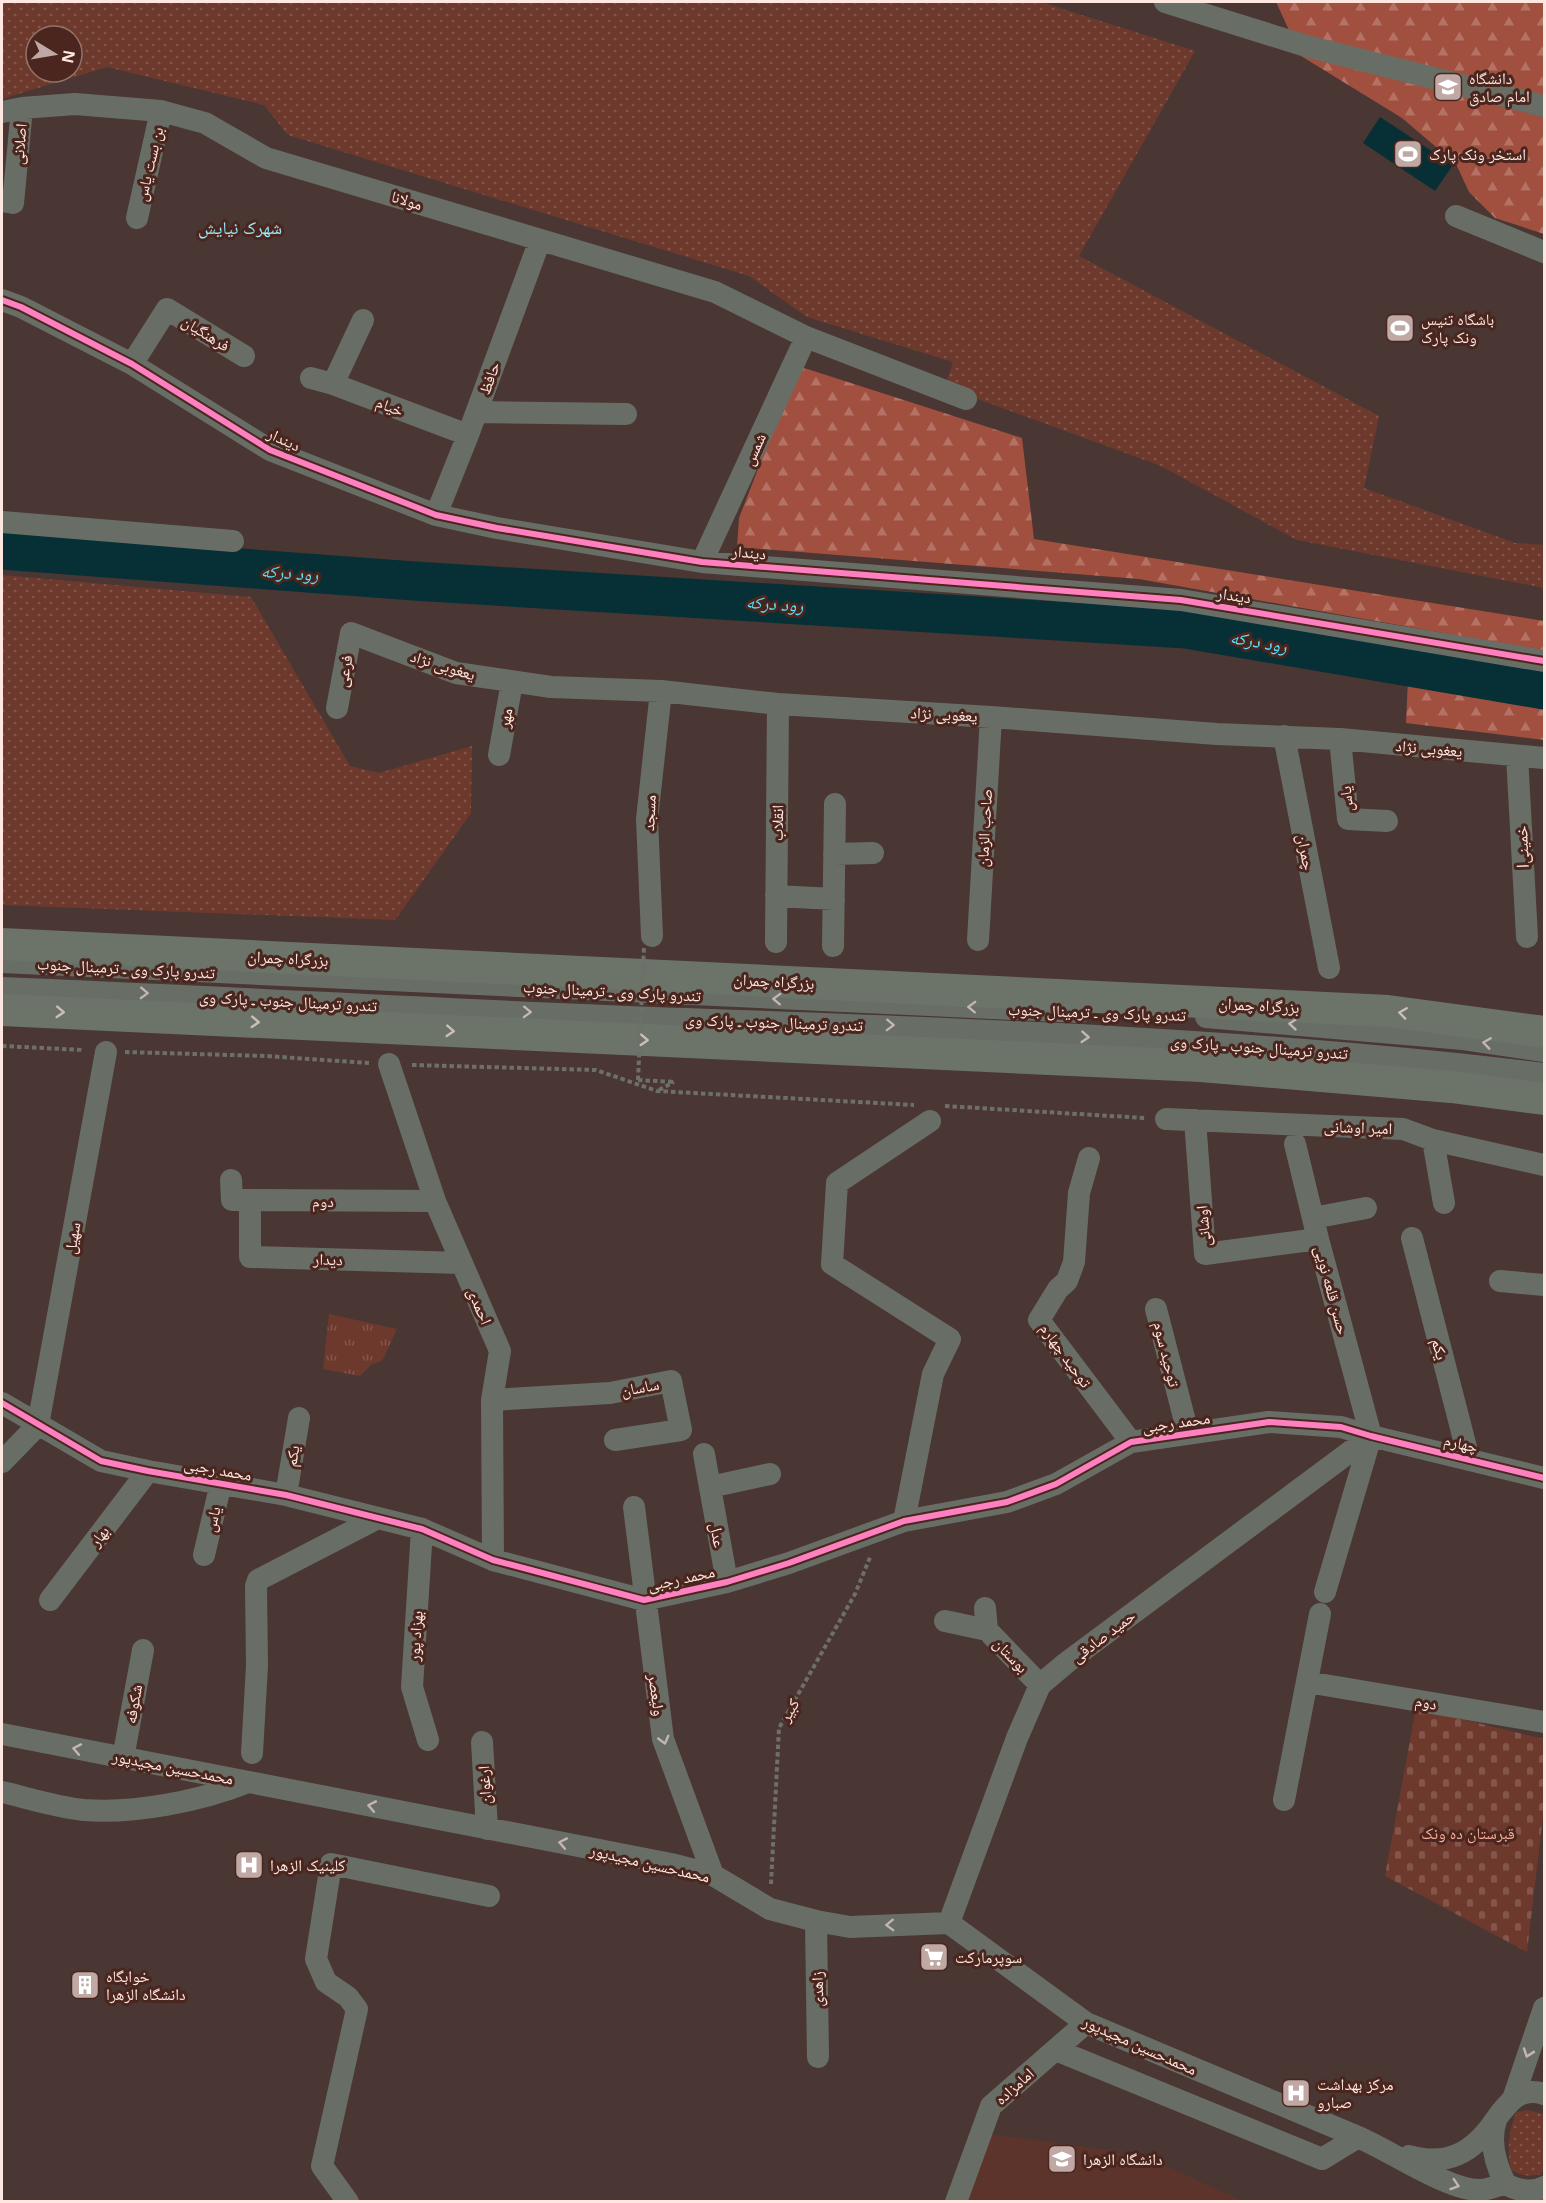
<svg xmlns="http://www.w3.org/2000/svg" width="1546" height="2203" viewBox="0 0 1546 2203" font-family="'Noto Sans','Noto Naskh Arabic',sans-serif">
  <defs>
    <pattern id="grass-dots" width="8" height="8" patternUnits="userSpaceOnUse" patternTransform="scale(1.5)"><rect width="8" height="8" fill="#6e392d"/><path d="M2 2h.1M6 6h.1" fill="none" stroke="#84564b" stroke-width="1.8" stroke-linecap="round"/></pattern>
    <pattern id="forest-firs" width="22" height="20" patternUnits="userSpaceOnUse" patternTransform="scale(1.5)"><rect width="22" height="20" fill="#a1503f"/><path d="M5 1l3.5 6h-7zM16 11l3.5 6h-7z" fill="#b47264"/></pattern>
    <pattern id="cemetery-stones" width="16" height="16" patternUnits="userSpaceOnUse" patternTransform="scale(1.5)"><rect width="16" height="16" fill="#6e392d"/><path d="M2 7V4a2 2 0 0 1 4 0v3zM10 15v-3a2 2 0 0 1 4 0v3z" fill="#84564b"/></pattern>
    <pattern id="park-tufts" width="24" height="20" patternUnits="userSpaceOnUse" patternTransform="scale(1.5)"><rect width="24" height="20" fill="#6e392d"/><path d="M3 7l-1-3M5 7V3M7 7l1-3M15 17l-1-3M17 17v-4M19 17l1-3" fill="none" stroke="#84564b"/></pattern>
  </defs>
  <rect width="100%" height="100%" fill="#4a3632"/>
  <path fill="#5d342b" d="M992 2134 1110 2150 1173 2169 1243 2201 966 2202Z"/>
  <path fill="url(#grass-dots)" fill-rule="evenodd" d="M2 2H1041L1195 51 1079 256 1379 416 1364 488 1515 543 1544 545V588L1297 540 1161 466 945 387 953 362 807 317 749 276 288 135 264 105 107 67 2 99ZM36 36H72V72H36Z
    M2 575 251 597 350 766 379 773 472 746 471 813 395 920 2 905Z
    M1527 2110 1544 2114V2168L1541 2174C1529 2177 1522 2176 1511 2170 1507 2150 1508 2130 1517 2112Z"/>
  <path fill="url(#forest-firs)" d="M1276 2H1544V234L1495 218 1469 192 1456 164 1402 118 1301 56Z
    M798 366 1022 438 1034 539 1544 621V651L1139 579 737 547 739 518Z
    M1408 679 1544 704V740L1406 723Z"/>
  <path fill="url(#cemetery-stones)" d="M1416 1708 1544 1739V1808L1527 1952 1385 1876Z"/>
  <path fill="url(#park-tufts)" d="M329 1314 397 1329 382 1361 372 1364 360 1376 323 1369Z"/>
  <path fill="#072f36" d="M1380 117 1453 165 1435 191 1363 143Z"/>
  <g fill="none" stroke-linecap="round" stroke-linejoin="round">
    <path stroke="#072f36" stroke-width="39" d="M2 550 414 581 1186 629 1544 690"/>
    <path stroke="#6f6f69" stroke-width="4" stroke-dasharray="4.5 3" stroke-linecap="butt" d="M2 1046 84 1050
      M125 1052 266 1056 369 1063
      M412 1065 596 1070 657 1091 914 1105
      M638 1080 675 1082
      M659 1090 674 1082
      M945 1106 1145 1118
      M771 1884 779 1728 855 1594 871 1555"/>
    <path stroke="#686e66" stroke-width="22" d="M1165 2 1306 46 1544 106
      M2 112 22 108 75 104 161 111 205 123 266 158 715 292 806 337 966 399
      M2 201 13 203 22 108
      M1456 216 1544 252
      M137 218 161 111
      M2 300 21 307 132 364 270 450 436 515 497 528 702 562 1181 600 1544 661
      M132 364 167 309 244 356
      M311 378 333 384 468 435
      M333 384 363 320
      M477 412 626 414
      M436 515 468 435 540 240
      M2 522 233 541
      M702 562 806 337
      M337 708 351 633 456 673 551 687 661 691 778 704 991 717 1217 734 1340 739 1544 758
      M1284 736 1329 968
      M1340 739 1348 819 1387 821
      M499 755 512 682
      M1517 756 1527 937
      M834 854 873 853
      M776 896 834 899
      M652 936 647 819 661 691
      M978 940 991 717
      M776 942 778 704
      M833 946 835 804
      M2 962 1080 1012
      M2 988C229 997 457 1011 684 1019 971 1029 1259 1039 1544 1074
      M1206 1017 1463 1039 1544 1051
      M389 1064 435 1201 500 1351 492 1400 493 1560
      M1166 1119 1403 1129 1433 1140 1544 1165
      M1195 1120 1205 1254 1318 1239
      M1433 1140 1444 1203
      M1295 1144 1318 1239 1371 1436
      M1089 1158 1079 1193 1074 1262 1067 1281 1058 1289 1039 1320 1131 1442
      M231 1180 232 1200 435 1201
      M250 1201V1257L462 1263
      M1313 1218 1366 1208
      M1412 1238 1469 1459
      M1500 1281 1544 1285
      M1156 1309 1188 1433
      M492 1400 610 1393 671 1381 681 1430 615 1440
      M2 1403 101 1461 148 1471 286 1495 422 1529 493 1560 644 1600 727 1582 789 1563 904 1521 1007 1502 1056 1484 1131 1442 1269 1422 1341 1427 1371 1436 1544 1478
      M38 1425 106 1052
      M704 1454 727 1582
      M2 1462 38 1425
      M710 1487 770 1474
      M286 1495 299 1418
      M634 1507 663 1739 713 1875
      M904 1521 933 1374 950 1339 832 1264 837 1183 930 1121
      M422 1529 412 1687 428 1740
      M204 1555 221 1483
      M1325 1592 1371 1436
      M50 1600 148 1471
      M985 1608 987 1630
      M945 1621 987 1630 1040 1685
      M1307 1682 1544 1722
      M2 1734 671 1864 713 1875 770 1909 816 1921 850 1927 949 1923 1086 2023 1358 2137C1391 2151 1450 2192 1482 2190 1490 2189 1497 2186 1505 2183
      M482 1742 487 1829
      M252 1753 257 1666 256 1586 258 1580 378 1518
      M123 1758 143 1650
      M2 1792C28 1798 56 1807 84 1810 134 1814 201 1801 248 1782
      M1284 1800 1320 1614
      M816 1921 818 2057
      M949 1923 1017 1738 1040 1685 1066 1663 1371 1436
      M1056 2050 1322 2159 1358 2137
      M1544 2094C1532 2090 1520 2092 1511 2101 1506 2107 1499 2113 1496 2120 1489 2141 1496 2165 1505 2183 1516 2191 1532 2193 1544 2187
      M1513 2099 1544 2008
      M1409 2156C1448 2167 1474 2152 1496 2119
      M348 2202 322 2166 357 2009 348 1997 326 1982 316 1959 331 1864 489 1896
      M956 2202 991 2106 1086 2023"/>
    <path stroke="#6c7469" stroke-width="32" d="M2 944 1388 1011 1544 1032
      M2 1010 1201 1066 1451 1087 1544 1099"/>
    <path stroke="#6f6f69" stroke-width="4" stroke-dasharray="4.5 3" stroke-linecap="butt" d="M638 1080 644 948"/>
    <g stroke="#4a261e" stroke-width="10">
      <path id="cycleway" d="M2 300 21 307 132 364 270 450 436 515 497 528 702 562 1181 600 1544 661
        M2 1403 101 1461 148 1471 286 1495 422 1529 493 1560 644 1600 727 1582 789 1563 904 1521 1007 1502 1056 1484 1131 1442 1269 1422 1341 1427 1371 1436 1544 1478"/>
    </g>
    <use href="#cycleway" stroke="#ff80c0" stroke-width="6"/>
  </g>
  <defs><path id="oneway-chevron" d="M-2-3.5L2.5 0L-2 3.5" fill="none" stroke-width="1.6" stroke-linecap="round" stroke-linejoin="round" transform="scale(1.5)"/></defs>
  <g stroke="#c3b7b0">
    <use href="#oneway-chevron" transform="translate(144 993) rotate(2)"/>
    <use href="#oneway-chevron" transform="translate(777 999) rotate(-178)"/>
    <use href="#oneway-chevron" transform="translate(972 1007) rotate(-178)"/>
    <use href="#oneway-chevron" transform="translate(527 1012) rotate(2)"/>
    <use href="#oneway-chevron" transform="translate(1293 1024) rotate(-175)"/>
    <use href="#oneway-chevron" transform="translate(890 1025) rotate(2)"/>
    <use href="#oneway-chevron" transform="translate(1085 1037) rotate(4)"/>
    <use href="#oneway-chevron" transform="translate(1487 1043) rotate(-172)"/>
    <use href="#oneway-chevron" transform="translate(664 1740) rotate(75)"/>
    <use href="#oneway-chevron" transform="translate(77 1749) rotate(-169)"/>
    <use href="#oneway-chevron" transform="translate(372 1806) rotate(-169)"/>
    <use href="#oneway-chevron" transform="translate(563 1843) rotate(-169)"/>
    <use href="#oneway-chevron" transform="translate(890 1925) rotate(178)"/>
    <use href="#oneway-chevron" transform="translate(1528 2053) rotate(109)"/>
    <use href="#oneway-chevron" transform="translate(1455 2185) rotate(18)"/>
  </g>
  <g stroke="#ccbfb7">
    <use href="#oneway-chevron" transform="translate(60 1012) rotate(3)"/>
    <use href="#oneway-chevron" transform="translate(1403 1013) rotate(-172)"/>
    <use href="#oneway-chevron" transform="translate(255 1022) rotate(3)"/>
    <use href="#oneway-chevron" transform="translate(450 1031) rotate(3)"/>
    <use href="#oneway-chevron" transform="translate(644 1040) rotate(3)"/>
  </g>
  <defs>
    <g id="university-square" transform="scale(1.5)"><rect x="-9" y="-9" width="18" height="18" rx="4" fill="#c0a9a4" stroke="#4a261e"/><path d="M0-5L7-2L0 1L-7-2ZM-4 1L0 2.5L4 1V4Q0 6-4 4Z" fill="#fff"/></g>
    <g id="stadium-square" transform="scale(1.5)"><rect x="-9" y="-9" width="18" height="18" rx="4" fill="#c0a9a4" stroke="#4a261e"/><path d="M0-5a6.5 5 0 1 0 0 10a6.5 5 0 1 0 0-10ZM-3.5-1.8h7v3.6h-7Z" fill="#fff"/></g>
    <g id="hospital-square" transform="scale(1.5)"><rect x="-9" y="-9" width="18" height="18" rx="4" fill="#c0a9a4" stroke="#4a261e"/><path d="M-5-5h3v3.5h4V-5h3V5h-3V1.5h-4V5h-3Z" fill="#fff"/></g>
    <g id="supermarket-square" transform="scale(1.5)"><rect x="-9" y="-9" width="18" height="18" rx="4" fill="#c0a9a4" stroke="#4a261e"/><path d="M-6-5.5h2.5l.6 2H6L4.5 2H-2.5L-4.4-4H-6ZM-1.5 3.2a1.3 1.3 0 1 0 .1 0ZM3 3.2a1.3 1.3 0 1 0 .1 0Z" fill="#fff"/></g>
    <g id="building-square" transform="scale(1.5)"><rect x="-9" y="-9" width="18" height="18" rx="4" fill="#c0a9a4" stroke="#4a261e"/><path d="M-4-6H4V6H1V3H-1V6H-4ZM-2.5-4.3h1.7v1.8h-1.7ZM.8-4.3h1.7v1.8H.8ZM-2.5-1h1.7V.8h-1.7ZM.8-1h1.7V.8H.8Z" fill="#fff"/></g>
  </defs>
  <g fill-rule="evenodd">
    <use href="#university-square" x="1448" y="87"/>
    <use href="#stadium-square" x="1408" y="154"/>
    <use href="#stadium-square" x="1400" y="328"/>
    <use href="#hospital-square" x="249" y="1865"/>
    <use href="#supermarket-square" x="934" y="1957"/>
    <use href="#building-square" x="85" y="1985"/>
    <use href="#hospital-square" x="1296" y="2093"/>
    <use href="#university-square" x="1062" y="2159"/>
  </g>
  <g text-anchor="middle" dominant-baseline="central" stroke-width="6" stroke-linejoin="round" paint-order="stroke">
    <g font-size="16" fill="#ffe7e1" stroke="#4a261e" text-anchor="start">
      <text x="1469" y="78">دانشگاه<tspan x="1469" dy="18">امام صادق</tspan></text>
      <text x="1429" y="154">استخر ونک پارک</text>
      <text x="1421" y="319">باشگاه تنیس<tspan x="1421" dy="18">ونک پارک</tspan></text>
      <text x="270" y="1865">کلینیک الزهرا</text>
      <text x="955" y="1957">سوپرمارکت</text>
      <text x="106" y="1976">خوابگاه<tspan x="106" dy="18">دانشگاه الزهرا</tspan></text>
      <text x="1317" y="2084">مرکز بهداشت<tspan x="1317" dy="18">صبارو</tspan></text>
      <text x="1083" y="2159">دانشگاه الزهرا</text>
    </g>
    <g font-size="16" fill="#ffe7e1" stroke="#4a261e">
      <text transform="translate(19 144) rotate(-85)">اصلانی</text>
      <text transform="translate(149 164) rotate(-77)">بن بست یاس</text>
      <text transform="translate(407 200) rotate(17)">مولانا</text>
      <text transform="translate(206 333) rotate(32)">فرهنگیان</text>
      <text transform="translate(489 378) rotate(-70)">حافظ</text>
      <text transform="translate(390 406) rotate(21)">خیام</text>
      <text transform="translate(284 439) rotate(25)">دیندار</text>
      <text transform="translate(754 449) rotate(-65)">شمس</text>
      <text transform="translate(749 552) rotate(5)">دیندار</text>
      <text transform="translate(1234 595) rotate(9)">دیندار</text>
      <text transform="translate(443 665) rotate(17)">یعغوبی نژاد</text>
      <text transform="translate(344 671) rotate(-80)">فرعی</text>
      <text transform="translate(944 714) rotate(3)">یعغوبی نژاد</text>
      <text transform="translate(505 718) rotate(-80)">مهر</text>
      <text transform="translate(1429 748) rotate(5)">یعغوبی نژاد</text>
      <text transform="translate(1346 799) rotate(-96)">یاس</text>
      <text transform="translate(649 813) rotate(-87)">مسجد</text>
      <text transform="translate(777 823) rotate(-89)">انقلاب</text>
      <text transform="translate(984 828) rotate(-87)">صاحب الزمان</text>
      <text transform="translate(1522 847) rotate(-93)">lخمینی</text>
      <text transform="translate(1306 852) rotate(79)">چمران</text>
      <text transform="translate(288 958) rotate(3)">بزرگراه چمران</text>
      <text transform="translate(126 968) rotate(3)">تندرو پارک وی ـ ترمینال جنوب</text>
      <text transform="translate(774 981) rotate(3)">بزرگراه چمران</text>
      <text transform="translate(612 991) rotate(3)">تندرو پارک وی ـ ترمینال جنوب</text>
      <text transform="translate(288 1001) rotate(3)">تندرو ترمینال جنوب ـ پارک وی</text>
      <text transform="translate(1259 1005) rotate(3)">بزرگراه چمران</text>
      <text transform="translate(1097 1012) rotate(2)">تندرو پارک وی ـ ترمینال جنوب</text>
      <text transform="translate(774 1022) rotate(2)">تندرو ترمینال جنوب ـ پارک وی</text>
      <text transform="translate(1259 1047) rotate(4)">تندرو ترمینال جنوب ـ پارک وی</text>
      <text transform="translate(1358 1127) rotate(2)">امیر اوشانی</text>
      <text x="323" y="1201">دوم</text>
      <text transform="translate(1203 1226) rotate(-95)">اوشانی</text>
      <text transform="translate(72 1238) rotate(-80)">سهیل</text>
      <text transform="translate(328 1259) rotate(2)">دیدار</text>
      <text transform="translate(1332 1290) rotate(75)">حسن قلعه نویی</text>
      <text transform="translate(480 1306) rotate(67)">احمدی</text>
      <text transform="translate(1440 1349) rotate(76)">یکم</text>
      <text transform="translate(1167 1354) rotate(76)">توحید سوم</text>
      <text transform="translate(1066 1355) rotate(54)">توحید چهارم</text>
      <text transform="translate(640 1387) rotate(-11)">ساسان</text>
      <text transform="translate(1176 1422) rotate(-8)">محمد رجبی</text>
      <text transform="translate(1461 1443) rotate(13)">چهارم</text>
      <text transform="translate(292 1456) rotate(-81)">یکم</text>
      <text transform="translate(218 1469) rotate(10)">محمد رجبی</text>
      <text transform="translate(212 1519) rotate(-77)">یاس</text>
      <text transform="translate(718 1535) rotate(80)">عدل</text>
      <text transform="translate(99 1536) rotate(-53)">بهار</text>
      <text transform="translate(681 1578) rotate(-12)">محمد رجبی</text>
      <text transform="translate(415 1636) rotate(-86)">بهزاد پور</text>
      <text transform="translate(1103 1636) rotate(-37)">حمید صادقی</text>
      <text transform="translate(1011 1655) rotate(46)">بوستان</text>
      <text transform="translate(657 1695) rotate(82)">ولیعصر</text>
      <text transform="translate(1426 1702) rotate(10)">دوم</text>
      <text transform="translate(133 1704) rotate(-80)">شکوفه</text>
      <text transform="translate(789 1710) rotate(-60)">کبیر</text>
      <text transform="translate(173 1767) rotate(11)">محمدحسین مجیدپور</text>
      <text transform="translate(484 1785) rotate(-93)">ارغوان</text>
      <text transform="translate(650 1863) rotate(13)">محمدحسین مجیدپور</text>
      <text transform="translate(817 1989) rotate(-91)">زاهدی</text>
      <text transform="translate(1140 2045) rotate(24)">محمدحسین مجیدپور</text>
      <text transform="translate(1014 2086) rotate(-42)">امامزاده</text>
    </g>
    <g font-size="16" fill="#faaf9e" stroke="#4a261e">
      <text x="1468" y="1833">قبرستان ده ونک</text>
    </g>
    <g font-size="18" fill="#9ae8f9" stroke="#4a261e">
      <text x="240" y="227">شهرک نیایش</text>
    </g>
    <g font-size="18" font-style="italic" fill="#58e1fd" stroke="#4a261e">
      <text transform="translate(290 572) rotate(4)">رود درکه</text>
      <text transform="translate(775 603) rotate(4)">رود درکه</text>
      <text transform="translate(1259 641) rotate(10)">رود درکه</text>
    </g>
  </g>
  <rect width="1546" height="2203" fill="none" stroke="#ffe7e1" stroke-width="6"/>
  <g transform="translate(54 54) rotate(101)"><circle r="28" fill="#4a261e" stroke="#92736c" stroke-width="1.5"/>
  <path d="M0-4.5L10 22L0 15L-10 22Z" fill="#c0a9a4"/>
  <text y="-9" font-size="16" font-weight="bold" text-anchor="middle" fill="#ffe7e1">N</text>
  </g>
</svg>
